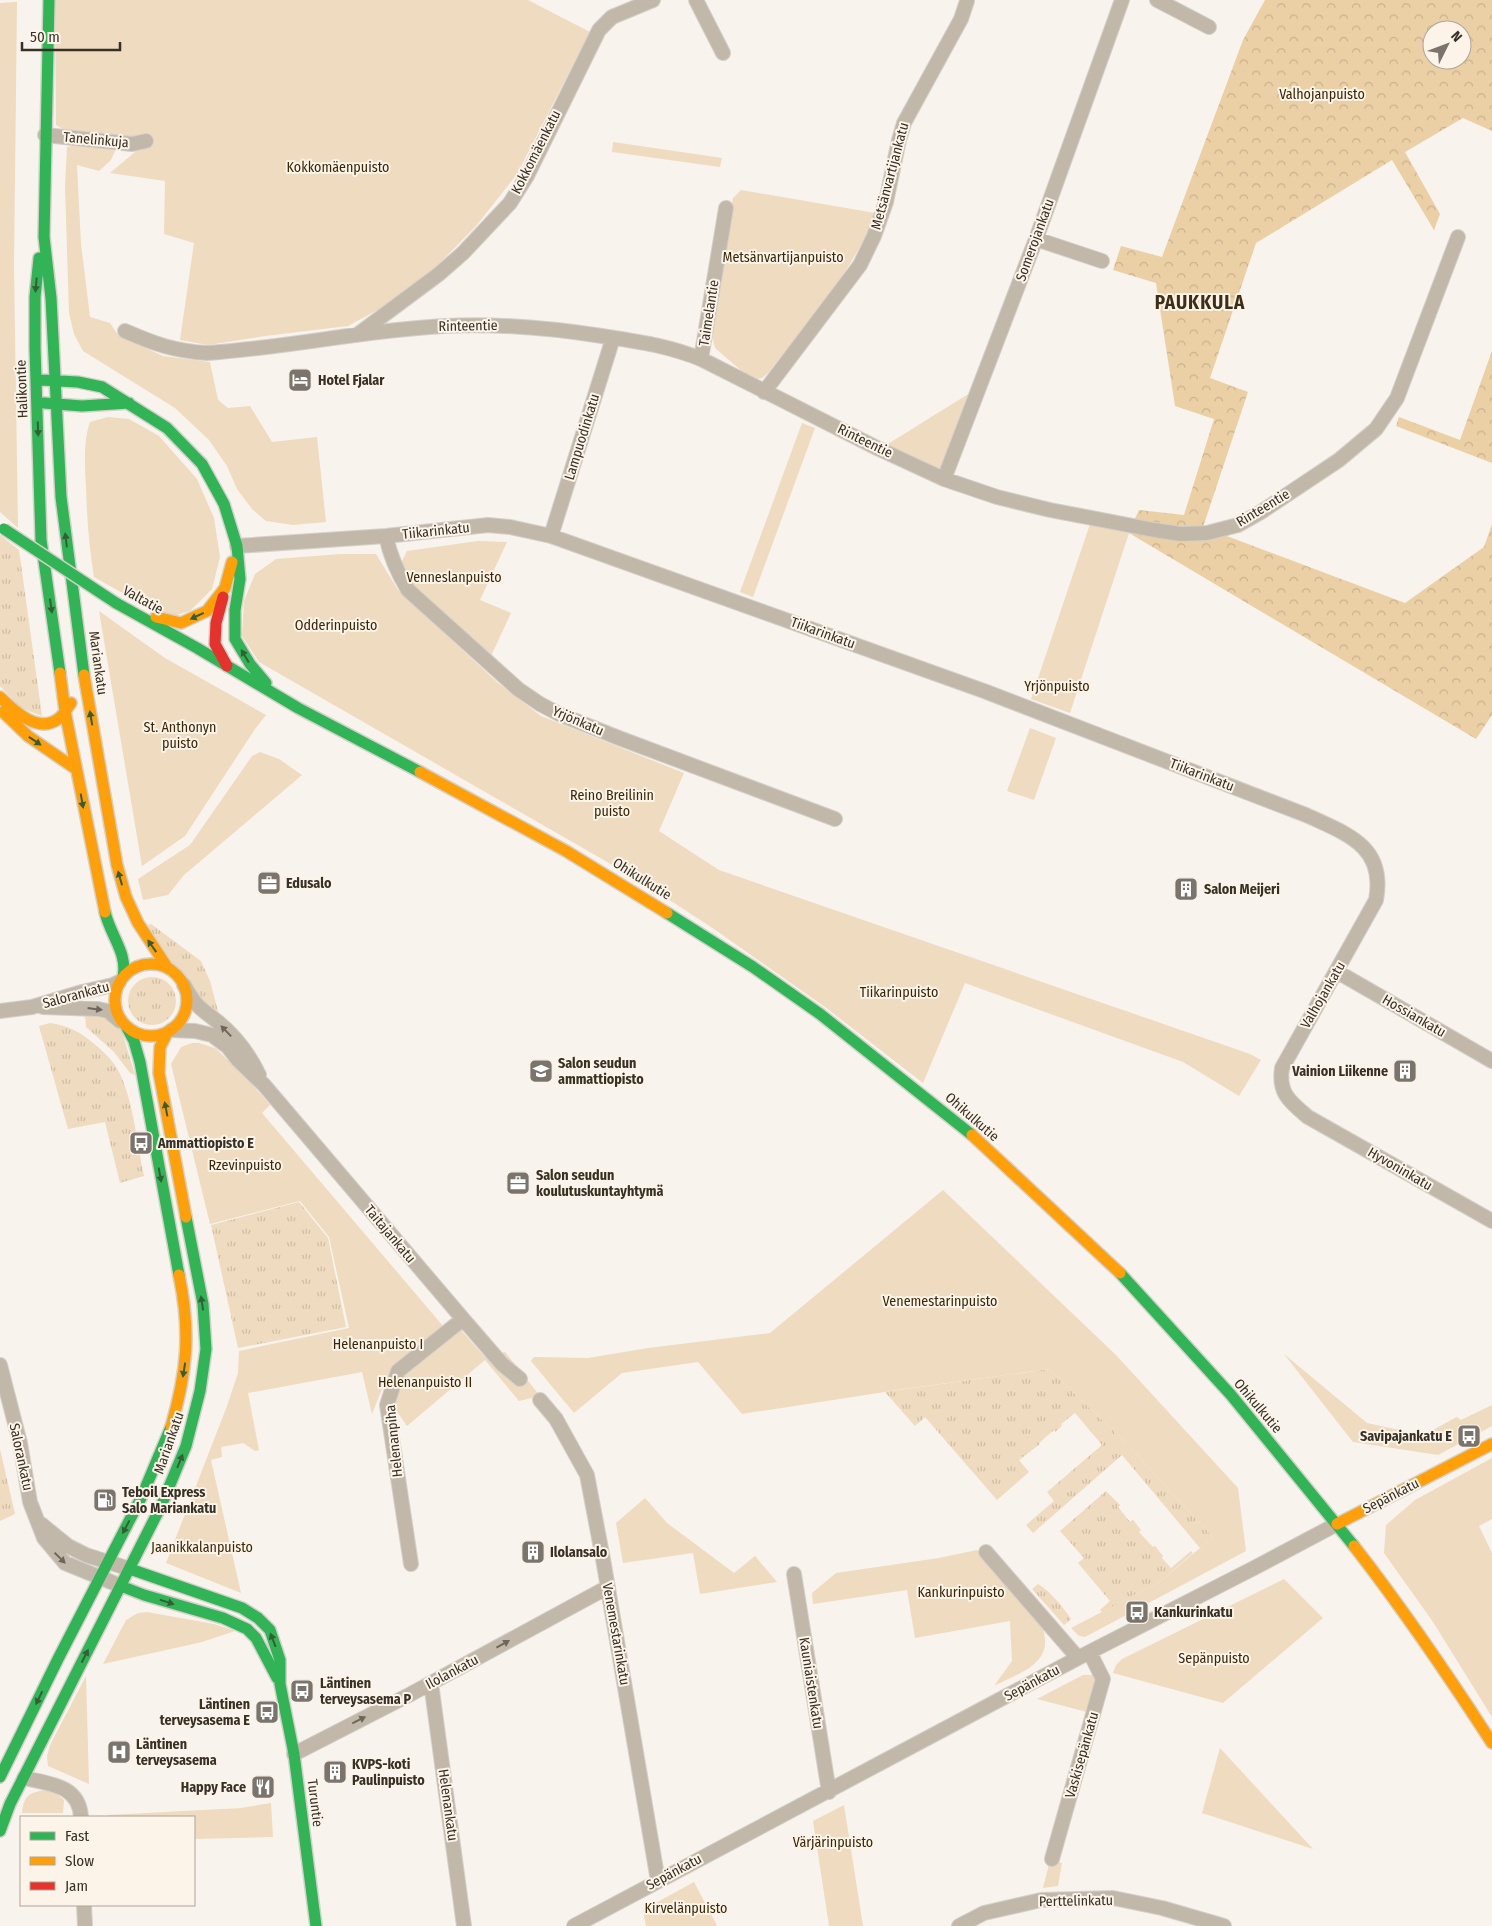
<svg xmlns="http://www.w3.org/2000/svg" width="1492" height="1926" viewBox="0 0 1492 1926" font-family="'Fira Sans Condensed',sans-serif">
  <defs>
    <pattern id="grass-tufts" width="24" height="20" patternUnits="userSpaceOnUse" patternTransform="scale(1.25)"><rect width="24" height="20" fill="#efdbbf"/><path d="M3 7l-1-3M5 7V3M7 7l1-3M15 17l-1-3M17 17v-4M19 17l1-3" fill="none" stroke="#cebca4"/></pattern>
    <pattern id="forest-crowns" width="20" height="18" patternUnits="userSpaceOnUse" patternTransform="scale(1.25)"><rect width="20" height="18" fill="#ebcfa5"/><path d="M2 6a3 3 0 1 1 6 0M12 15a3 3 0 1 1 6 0" fill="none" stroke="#cab28e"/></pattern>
  </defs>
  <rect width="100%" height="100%" fill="#f8f3ed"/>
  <path fill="url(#grass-tufts)" d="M0 535 19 550 42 716 21 708 0 686Z
    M151 924 201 961 210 981 219 1015H218L191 990 185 977 165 955 148 925Z
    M128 1001a24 24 0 1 1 48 0a24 24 0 1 1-48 0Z
    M85 1013 110 1018 122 1032 135 1075 130 1073 114 1052 86 1027Z
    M50 1023C66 1025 80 1032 92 1042 103 1051 114 1061 120 1074 134 1104 137 1144 144 1176L120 1183 105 1122 68 1129 39 1026Z
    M299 1202 328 1238 346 1327 238 1348 211 1225Z
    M1049 1369 1124 1441 1213 1537 1200 1548 1122 1455 1033 1533 1026 1525 1054 1501 1047 1492 1102 1445 1075 1413 1061 1424 1062 1426 1055 1432 1054 1430 1039 1443 1040 1444 1019 1460 1029 1472 997 1500 925 1417 915 1426 885 1392Z
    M0 1449 15 1514 0 1521Z
    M1106 1491 1120 1505 1118 1507 1130 1522 1133 1520 1141 1530 1139 1532 1153 1547 1155 1546 1163 1556 1162 1558 1171 1568 1191 1551 1193 1553 1161 1581 1102 1612 1100 1610 1110 1601 1078 1563 1084 1558 1060 1531Z
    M1038 1584C1051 1592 1062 1606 1071 1619L1064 1625 1032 1589Z"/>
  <path fill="url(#forest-crowns)" fill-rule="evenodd" d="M1265 0H1492V131L1463 118 1405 152 1440 214 1434 230 1392 160 1256 243 1210 378 1248 392 1203 527 1181 530 1133 523 1139 510 1184 515 1214 419 1175 406 1156 283 1113 270 1121 246 1162 257 1243 40ZM1432 30H1462V60H1432Z
    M1492 351V463L1396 426 1399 417 1460 440Z
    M1492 524V715L1476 739 1129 533 1196 540 1224 535 1405 603 1484 547Z"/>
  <path fill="#efdbbf" d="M55 0H528L590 32 517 174 476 226 432 271 396 300 348 326 265 336 208 345 180 340 194 243 164 234 165 181 110 173 135 152 136 138 70 133 56 125Z
    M17 2 14 266 18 528 0 512V3Z
    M613 142 722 158 720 167 612 152Z
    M76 145 112 147 115 151 111 160 99 171 77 165 81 244 90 317 110 323 118 335 163 356 210 362 218 400 228 408 250 406 272 442 317 437 326 522 293 525 266 521 252 509 237 489 227 466 209 440 175 408 83 351 74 334 69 313 65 186 67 147Z
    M741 190 875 213C855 270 805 325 768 373L762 378 756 379 744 373 715 348 711 332 733 198Z
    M978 388 940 472 883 447Z
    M108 417 129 419 159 436 197 479 214 518 220 557 212 589 190 611 167 618 94 577C89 547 87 518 86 488 85 466 83 442 90 422Z
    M802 423 815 428 753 597 740 592Z
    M1091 521 1129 533 1070 713 1031 699Z
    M478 541 507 542 480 600 511 613 490 658 408 579 400 565 407 551Z
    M341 554H376L398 590 497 682 541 716 684 773 659 831 719 870 1250 1054 1261 1060 1239 1096 1183 1062 965 983 923 1083 825 1007 714 929 642 882 259 662 242 636 244 601 255 574 276 559Z
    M99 611 165 658 266 715 255 729 185 836 142 866Z
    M1030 728 1056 738 1034 800 1007 791Z
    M260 752 279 759 302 775 184 875 168 895 143 900 138 879 190 845 252 756Z
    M192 1043H199L215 1048 244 1075 270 1105 262 1113 443 1326 386 1379 372 1414 362 1372 248 1393 259 1450 255 1451 243 1443 221 1447 222 1457 211 1460 241 1593 166 1563 227 1406 238 1373 239 1351 349 1328 329 1237 300 1201 210 1224 171 1064 181 1047Z
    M943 1190 1116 1355 1238 1488 1246 1551 1085 1637 1079 1636 1071 1628 1161 1581 1213 1537 1124 1441 1049 1369 904 1389 742 1414 698 1362 622 1373 574 1413 531 1361 534 1357 588 1358 648 1348 770 1333Z
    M458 1327 485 1357 505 1352 540 1396 519 1401 485 1360 407 1426 391 1403 401 1374Z
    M1284 1354 1367 1423 1423 1435 1457 1417 1461 1420 1492 1405V1426L1438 1455 1353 1442Z
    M1492 1458V1519L1479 1526 1492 1553V1717L1433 1622 1384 1553 1386 1525 1415 1500Z
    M645 1498 667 1523 734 1573 755 1556 777 1582 700 1594 693 1553 623 1563 616 1523Z
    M977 1550 1041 1623C1057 1663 1023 1671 994 1686L1012 1661 1010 1621 915 1638 907 1590 813 1604 812 1593 836 1573 939 1558Z
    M1284 1579 1323 1618 1223 1703 1113 1673 1116 1665 1122 1659Z
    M147 1612 214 1624 235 1631 202 1642 103 1664 126 1620 138 1613Z
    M1083 1675H1100L1087 1712 1037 1699Z
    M86 1676 89 1784 48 1766 47 1756 50 1745Z
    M1220 1748 1313 1849 1202 1813Z
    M45 1790 56 1793 64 1800 63 1813H22C24 1795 29 1793 45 1790Z
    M271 1803 273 1837 194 1839V1817H103L109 1815 241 1808Z
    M844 1805 863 1926H829L813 1821Z
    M1050 1860 1062 1863 1058 1886 1043 1888Z
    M694 1882 717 1926H646L643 1910Z"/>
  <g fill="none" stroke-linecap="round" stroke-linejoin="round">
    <g stroke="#d4d0ca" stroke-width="16">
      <path id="street" d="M696 0 723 53
        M1157 0 1209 27
        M45 135 132 144 146 141
        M1036 239 1102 261
        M125 331C155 344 174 351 207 353 286 348 364 330 444 326 497 323 550 328 602 336 639 342 666 345 701 359L877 448 944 479 997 497 1050 510 1154 530 1181 534 1207 533 1238 525 1261 512 1339 460 1376 429 1397 398 1458 237
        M357 335 439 274 463 253 510 203 527 176 599 30 612 17 653 0
        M701 359 726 208
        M764 392 860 265 874 236 886 202 899 140 904 123 961 19 967 1
        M944 479 1036 239 1122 0
        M386 536C390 556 397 572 408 590L518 689 540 704 561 715 619 738 835 819
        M551 536 613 338
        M237 546 386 536 488 525 510 527 551 536 984 691 1306 815C1347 834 1386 846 1376 900L1282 1068C1278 1093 1290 1102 1308 1117L1492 1221
        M1336 971 1492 1061
        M184 985C196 1007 200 1008 218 1022 235 1036 250 1056 259 1075
        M43 1007 98 1009 108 1011 120 1021
        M0 1011 32 1007 82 992 113 985 119 982
        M172 1030 195 1031 212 1035 228 1047 238 1060 264 1085 463 1319 502 1364 520 1379
        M0 1365 20 1443 30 1502 44 1538 65 1563 121 1586
        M540 1400 556 1419 587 1475 603 1559 658 1881
        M41 1524 68 1546 86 1555 130 1569
        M986 1552 1078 1658
        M411 1564 387 1405 398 1371 463 1319
        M794 1574 829 1792
        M431 1683 464 1926
        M294 1754 409 1695 608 1587
        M24 1778C50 1784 79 1785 81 1817
        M1052 1859 1103 1679 1090 1653
        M84 1905 85 1926
        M574 1926 1078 1658 1254 1568 1337 1524
        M959 1926 984 1913 1041 1900 1113 1898 1162 1908 1224 1926"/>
    </g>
    <g stroke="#d4d0ca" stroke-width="14">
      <path id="fast" d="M49 0 44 237 51 298 61 497 84 675
        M39 258 35 297V348L41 540 60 673
        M41 380 78 382 102 387 167 428 202 464 224 504 237 546 240 579 235 610V639L250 664 266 683
        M44 403 82 406 129 403
        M116 603 197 648 298 708 420 772
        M105 912C110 935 128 953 123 977
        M667 913 753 967 820 1014 972 1135
        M127 1028 134 1041 140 1062 179 1275
        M1120 1273 1231 1395 1354 1546
        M130 1569 242 1608 258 1618 270 1630 280 1660V1684L294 1754 316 1926
        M121 1586 144 1595 223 1618 247 1629 256 1638 277 1678
        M0 1777 58 1659 142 1496 171 1427
        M0 1831 10 1804 162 1504 186 1446 200 1391 206 1349 203 1304 186 1217"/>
    </g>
    <g stroke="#d4d0ca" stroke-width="14">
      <path id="slow" d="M156 617 181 623 207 611 225 588 232 562
        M60 673 65 711 105 912
        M84 675 117 865 126 897 138 923 167 967
        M0 697C14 711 38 734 58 719 64 715 67 708 71 703
        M3 712 28 736 76 769
        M420 772 566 851 667 913
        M115 1000a36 36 0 1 1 72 0a36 36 0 1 1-72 0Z
        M167 1033 160 1047 159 1073 186 1217
        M972 1135 1120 1273
        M171 1427C187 1372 191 1332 179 1275
        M1337 1524 1492 1444
        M1354 1546C1403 1609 1448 1675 1492 1743"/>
    </g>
    <g stroke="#d4d0ca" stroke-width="14">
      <path id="jam" d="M223 597 216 623 215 644 227 666"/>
    </g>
    <use href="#street" stroke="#c2b8aa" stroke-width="14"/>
    <use href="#fast" stroke="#30b455" stroke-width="11"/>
    <use href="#slow" stroke="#ff9f0a" stroke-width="11"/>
    <use href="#jam" stroke="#e5322d" stroke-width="11"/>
    <g stroke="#d4d0ca" stroke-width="14" stroke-linecap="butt">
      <path id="fast-bridge" d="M4 529 116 603"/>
    </g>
    <use href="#fast-bridge" stroke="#30b455" stroke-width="11"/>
  </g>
  <defs><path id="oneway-solid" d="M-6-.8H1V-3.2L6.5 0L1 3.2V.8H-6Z" transform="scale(1.25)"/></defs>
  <g fill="#355e36">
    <use href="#oneway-solid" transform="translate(36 285) rotate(95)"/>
    <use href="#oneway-solid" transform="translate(38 429) rotate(88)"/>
    <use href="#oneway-solid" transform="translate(66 540) rotate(-97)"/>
    <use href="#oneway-solid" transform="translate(51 606) rotate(82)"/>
    <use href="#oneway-solid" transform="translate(197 616) rotate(155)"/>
    <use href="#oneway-solid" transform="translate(245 656) rotate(-121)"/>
    <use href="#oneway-solid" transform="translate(91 718) rotate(-100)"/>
    <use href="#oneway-solid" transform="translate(35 741) rotate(34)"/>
    <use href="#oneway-solid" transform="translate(82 801) rotate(80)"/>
    <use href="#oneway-solid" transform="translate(120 878) rotate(-106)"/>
    <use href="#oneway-solid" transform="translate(152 946) rotate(-125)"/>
    <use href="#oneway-solid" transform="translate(166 1109) rotate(-101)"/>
    <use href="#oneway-solid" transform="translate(160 1175) rotate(80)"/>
    <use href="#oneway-solid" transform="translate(202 1303) rotate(-99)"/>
    <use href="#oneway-solid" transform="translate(184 1370) rotate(99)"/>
    <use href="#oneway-solid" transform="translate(180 1461) rotate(-68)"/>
    <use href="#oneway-solid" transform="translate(126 1527) rotate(118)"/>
    <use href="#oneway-solid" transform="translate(167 1602) rotate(17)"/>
    <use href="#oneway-solid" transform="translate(273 1640) rotate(-111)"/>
    <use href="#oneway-solid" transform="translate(85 1656) rotate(-63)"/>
    <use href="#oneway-solid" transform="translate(39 1698) rotate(116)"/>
  </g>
  <g fill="#6f665b">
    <use href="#oneway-solid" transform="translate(95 1009) rotate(7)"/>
    <use href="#oneway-solid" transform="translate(226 1031) rotate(-134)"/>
    <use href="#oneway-solid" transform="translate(60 1558) rotate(44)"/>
    <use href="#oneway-solid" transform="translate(503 1644) rotate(-29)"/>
    <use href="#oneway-solid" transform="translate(359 1720) rotate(-26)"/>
  </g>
  <defs>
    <g id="hotel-square" transform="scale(1.25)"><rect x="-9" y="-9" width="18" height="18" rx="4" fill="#7b746c" stroke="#fcf4e9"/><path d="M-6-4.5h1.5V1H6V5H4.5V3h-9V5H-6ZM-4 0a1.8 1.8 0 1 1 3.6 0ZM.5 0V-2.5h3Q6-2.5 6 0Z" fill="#fff"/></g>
    <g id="office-square" transform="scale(1.25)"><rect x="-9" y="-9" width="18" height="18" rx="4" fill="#7b746c" stroke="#fcf4e9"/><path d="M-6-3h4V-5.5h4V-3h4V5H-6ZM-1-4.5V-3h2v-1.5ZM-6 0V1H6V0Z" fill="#fff"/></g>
    <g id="building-square" transform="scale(1.25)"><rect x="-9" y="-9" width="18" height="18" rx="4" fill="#7b746c" stroke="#fcf4e9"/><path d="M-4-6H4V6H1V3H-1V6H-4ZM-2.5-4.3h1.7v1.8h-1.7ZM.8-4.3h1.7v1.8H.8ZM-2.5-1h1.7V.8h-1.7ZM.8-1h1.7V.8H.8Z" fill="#fff"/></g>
    <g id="school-square" transform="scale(1.25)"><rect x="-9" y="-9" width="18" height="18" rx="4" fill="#7b746c" stroke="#fcf4e9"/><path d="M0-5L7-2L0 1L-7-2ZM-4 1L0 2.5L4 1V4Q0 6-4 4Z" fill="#fff"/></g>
    <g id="bus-square" transform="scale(1.25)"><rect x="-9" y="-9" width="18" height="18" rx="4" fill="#7b746c" stroke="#fcf4e9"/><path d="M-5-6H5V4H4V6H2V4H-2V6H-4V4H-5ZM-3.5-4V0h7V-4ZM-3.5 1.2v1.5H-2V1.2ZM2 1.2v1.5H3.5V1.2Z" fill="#fff"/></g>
    <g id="fuel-square" transform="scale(1.25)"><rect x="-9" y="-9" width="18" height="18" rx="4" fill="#7b746c" stroke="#fcf4e9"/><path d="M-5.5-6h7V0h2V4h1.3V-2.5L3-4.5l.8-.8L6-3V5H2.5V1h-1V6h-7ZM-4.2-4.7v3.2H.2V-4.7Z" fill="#fff"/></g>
    <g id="hospital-square" transform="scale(1.25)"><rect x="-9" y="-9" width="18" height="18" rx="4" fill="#7b746c" stroke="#fcf4e9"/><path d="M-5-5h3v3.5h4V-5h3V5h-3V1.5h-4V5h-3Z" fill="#fff"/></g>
    <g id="restaurant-square" transform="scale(1.25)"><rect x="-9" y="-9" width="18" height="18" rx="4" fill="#7b746c" stroke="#fcf4e9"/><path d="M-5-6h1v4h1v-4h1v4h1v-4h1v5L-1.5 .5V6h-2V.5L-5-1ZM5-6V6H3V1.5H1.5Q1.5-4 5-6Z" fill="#fff"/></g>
  </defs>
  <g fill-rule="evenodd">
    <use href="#hotel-square" x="300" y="380"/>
    <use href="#office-square" x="269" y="883"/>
    <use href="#building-square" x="1186" y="889"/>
    <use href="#school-square" x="541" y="1071"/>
    <use href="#building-square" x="1405" y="1071"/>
    <use href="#bus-square" x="141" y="1143"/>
    <use href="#office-square" x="518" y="1183"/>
    <use href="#bus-square" x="1469" y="1436"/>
    <use href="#fuel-square" x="105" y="1500"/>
    <use href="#building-square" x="533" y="1552"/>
    <use href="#bus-square" x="1137" y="1612"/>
    <use href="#bus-square" x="302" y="1691"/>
    <use href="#bus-square" x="267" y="1712"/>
    <use href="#hospital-square" x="119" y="1752"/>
    <use href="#building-square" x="335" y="1772"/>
    <use href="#restaurant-square" x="263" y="1787"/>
  </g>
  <g text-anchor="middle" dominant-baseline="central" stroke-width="4" stroke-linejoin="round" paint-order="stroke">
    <g font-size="14" fill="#3b2707" stroke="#fcf4e9">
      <text x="1322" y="94">Valhojanpuisto</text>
      <text x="338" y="167">Kokkomäenpuisto</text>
      <text x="783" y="257">Metsänvartijanpuisto</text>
      <text x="454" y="577">Venneslanpuisto</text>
      <text x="336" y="625">Odderinpuisto</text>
      <text x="1057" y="686">Yrjönpuisto</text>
      <text x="180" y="727">St. Anthonyn<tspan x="180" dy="16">puisto</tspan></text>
      <text x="612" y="795">Reino Breilinin<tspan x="612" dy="16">puisto</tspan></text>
      <text x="899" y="992">Tiikarinpuisto</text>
      <text x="245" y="1165">Rzevinpuisto</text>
      <text x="940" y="1301">Venemestarinpuisto</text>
      <text x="378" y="1344">Helenanpuisto I</text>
      <text x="425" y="1382">Helenanpuisto II</text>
      <text x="202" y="1547">Jaanikkalanpuisto</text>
      <text x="961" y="1592">Kankurinpuisto</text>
      <text x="1214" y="1658">Sepänpuisto</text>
      <text x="833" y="1842">Värjärinpuisto</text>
      <text x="686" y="1908">Kirvelänpuisto</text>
    </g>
    <g font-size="14" fill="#373026" stroke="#fcf4e9">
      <text transform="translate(96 140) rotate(5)">Tanelinkuja</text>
      <text transform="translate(536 152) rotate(-63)">Kokkomäenkatu</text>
      <text transform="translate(890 176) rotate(-75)">Metsänvartijankatu</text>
      <text transform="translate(1035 240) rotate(-70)">Somerojankatu</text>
      <text transform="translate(709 313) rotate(-81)">Taimelantie</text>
      <text transform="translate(468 326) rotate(-1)">Rinteentie</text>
      <text transform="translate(22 389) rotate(-92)">Halikontie</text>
      <text transform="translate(582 437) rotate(-73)">Lampuodinkatu</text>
      <text transform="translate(865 441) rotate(26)">Rinteentie</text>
      <text transform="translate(1263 508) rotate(-31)">Rinteentie</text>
      <text transform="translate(436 531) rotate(-6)">Tiikarinkatu</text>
      <text transform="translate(143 600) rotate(29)">Valtatie</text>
      <text transform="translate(823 633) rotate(20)">Tiikarinkatu</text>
      <text transform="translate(98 663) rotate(82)">Mariankatu</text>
      <text transform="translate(578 721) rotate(23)">Yrjönkatu</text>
      <text transform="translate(1202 775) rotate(21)">Tiikarinkatu</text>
      <text transform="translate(642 879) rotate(32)">Ohikulkutie</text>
      <text transform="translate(76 995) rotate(-15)">Salorankatu</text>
      <text transform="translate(1323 995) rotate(-60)">Valhojankatu</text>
      <text transform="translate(1414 1016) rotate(30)">Hossiankatu</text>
      <text transform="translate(972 1117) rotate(41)">Ohikulkutie</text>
      <text transform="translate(1400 1169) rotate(30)">Hyvoninkatu</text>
      <text transform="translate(390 1234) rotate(50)">Taitajankatu</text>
      <text transform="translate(1258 1406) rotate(50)">Ohikulkutie</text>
      <text transform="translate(394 1441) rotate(-96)">Helenanpiha</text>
      <text transform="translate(169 1443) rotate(-71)">Mariankatu</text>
      <text transform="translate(21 1457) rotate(78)">Salorankatu</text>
      <text transform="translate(1391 1496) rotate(-27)">Sepänkatu</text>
      <text transform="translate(616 1634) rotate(80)">Venemestarinkatu</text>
      <text transform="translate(452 1672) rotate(-28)">Ilolankatu</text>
      <text transform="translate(811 1683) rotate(81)">Kauniaistenkatu</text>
      <text transform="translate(1032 1683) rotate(-28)">Sepänkatu</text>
      <text transform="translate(1082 1755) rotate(-74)">Vaskisepänkatu</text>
      <text transform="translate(315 1803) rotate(83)">Turuntie</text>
      <text transform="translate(448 1805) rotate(82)">Helenankatu</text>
      <text transform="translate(674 1872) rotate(-28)">Sepänkatu</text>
      <text transform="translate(1076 1901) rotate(-1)">Perttelinkatu</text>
    </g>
    <g font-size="14" font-weight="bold" fill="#373026" stroke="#fcf4e9" text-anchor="start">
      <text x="318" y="380">Hotel Fjalar</text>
      <text x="286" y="883">Edusalo</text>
      <text x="1204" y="889">Salon Meijeri</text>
      <text x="558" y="1063">Salon seudun<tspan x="558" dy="16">ammattiopisto</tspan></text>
      <text x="1388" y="1071" text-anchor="end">Vainion Liikenne</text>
      <text x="158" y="1143">Ammattiopisto E</text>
      <text x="536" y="1175">Salon seudun<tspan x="536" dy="16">koulutuskuntayhtymä</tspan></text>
      <text x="1452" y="1436" text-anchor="end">Savipajankatu E</text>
      <text x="122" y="1492">Teboil Express<tspan x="122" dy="16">Salo Mariankatu</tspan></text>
      <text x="550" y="1552">Ilolansalo</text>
      <text x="1154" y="1612">Kankurinkatu</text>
      <text x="320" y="1683">Läntinen<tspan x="320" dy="16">terveysasema P</tspan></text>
      <text x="250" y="1704" text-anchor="end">Läntinen<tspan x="250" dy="16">terveysasema E</tspan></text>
      <text x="136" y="1744">Läntinen<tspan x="136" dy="16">terveysasema</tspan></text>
      <text x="352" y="1764">KVPS-koti<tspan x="352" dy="16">Paulinpuisto</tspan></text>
      <text x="246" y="1787" text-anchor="end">Happy Face</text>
    </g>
    <g font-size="19" font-weight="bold" letter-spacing="1" fill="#3d2e17" stroke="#fcf4e9">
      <text x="1200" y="302">PAUKKULA</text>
    </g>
  </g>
  <rect x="20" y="1816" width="175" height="90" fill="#fcf4e9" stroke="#ada69b"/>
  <rect x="30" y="1832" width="25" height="8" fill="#30b455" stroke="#ada69b"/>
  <text x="65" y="1841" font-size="15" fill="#373026">Fast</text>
  <rect x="30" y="1857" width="25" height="8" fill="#ff9f0a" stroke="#ada69b"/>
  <text x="65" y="1866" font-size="15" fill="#373026">Slow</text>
  <rect x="30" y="1882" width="25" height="8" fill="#e5322d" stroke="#ada69b"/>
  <text x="65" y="1891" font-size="15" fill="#373026">Jam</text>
  <g transform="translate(1447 45) rotate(48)"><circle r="24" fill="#fcf4e9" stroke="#ada69b"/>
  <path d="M0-4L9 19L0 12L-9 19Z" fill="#7b746c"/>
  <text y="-8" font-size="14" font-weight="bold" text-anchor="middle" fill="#373026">N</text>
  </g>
  <path d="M22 42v8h98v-8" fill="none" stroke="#373026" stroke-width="2.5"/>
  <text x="30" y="42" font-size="15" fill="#373026" stroke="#fcf4e9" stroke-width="4" paint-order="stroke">50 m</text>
</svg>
